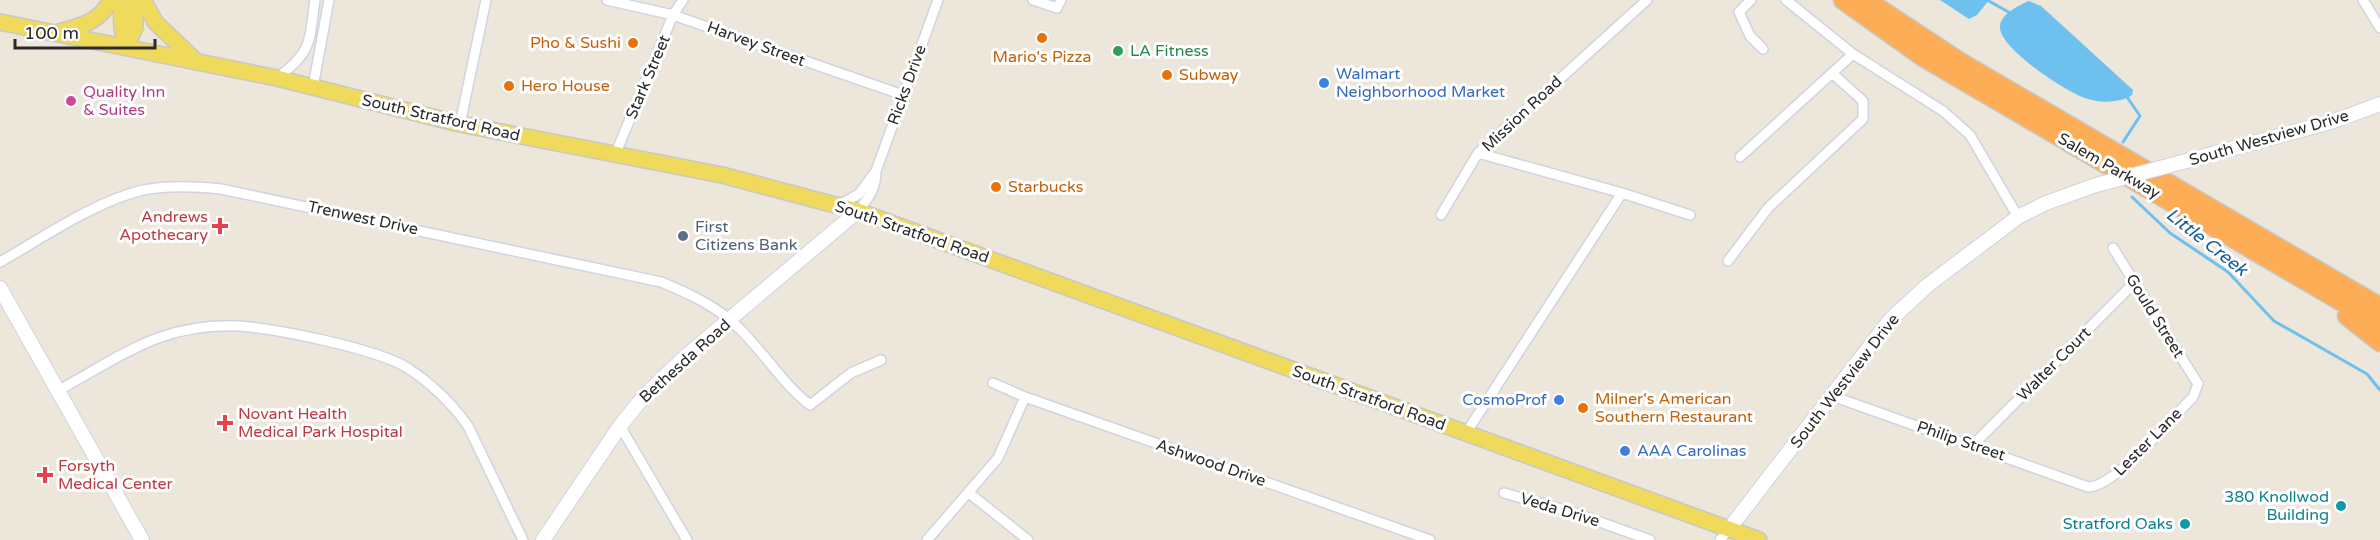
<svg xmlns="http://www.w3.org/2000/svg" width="2380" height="540" viewBox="0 0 2380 540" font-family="'Varela Round',sans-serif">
  <rect width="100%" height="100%" fill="#ece6db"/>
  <path fill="#6ec1ee" d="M1940 0H1989L1977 15 1969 19Z
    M2029 1 2041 6 2133 90 2132 95C2121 103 2100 103 2088 99 2068 94 2001 49 2000 28 1999 15 2019 5 2029 1Z"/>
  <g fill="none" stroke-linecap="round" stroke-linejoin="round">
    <path stroke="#6ec1ee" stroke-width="3" d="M1987 0 2012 14
      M2123 142 2140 116 2127 97
      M2132 197 2170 233 2228 272 2274 321 2367 374 2380 390"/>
    <g stroke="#d1d3e2" stroke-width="12">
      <path id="street" d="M607 0 673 15 903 95
        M1033 0 1057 8 1061 0
        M1751 0 1739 12 1750 36 1763 49
        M1786 0 1853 54 1943 111 1970 135 2018 217
        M2363 0 2380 28
        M277 78C313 51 309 42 315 0
        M313 87 329 0
        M460 124 486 0
        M1478 153 1622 193 1690 215
        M615 155 673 15 683 0
        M1740 157 1853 54
        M838 206 859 194 876 171
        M858 211C869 198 876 188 876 171L938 0
        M1441 215 1478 153 1647 0
        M1728 261 1768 208 1863 119V101L1832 73
        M0 262C42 238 96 201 143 190 169 185 194 186 221 189L661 282C685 292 710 303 730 320 760 345 779 381 810 405L851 373 881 360
        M993 383 1025 397 1430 540
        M57 391C89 374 125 350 158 338 183 329 213 325 239 326 278 329 373 348 406 367 431 383 451 402 468 426L523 540
        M1832 396 2088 487C2114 488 2173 417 2193 397L2198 384 2113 248
        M620 426 687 540
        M1466 433 1622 193
        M1973 445 2134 283
        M969 493 1028 540
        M1504 493 1572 512 1650 540
        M927 540 998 458 1025 397
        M1720 540 1729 529"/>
    </g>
    <g stroke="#d1d3e2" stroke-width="16">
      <path id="secondary" d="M2179 163 2334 121 2380 104
        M0 288 142 540
        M1729 529 1890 320 1928 285 2018 217 2046 203 2096 185
        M543 540 620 426 645 395 686 356 858 211"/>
    </g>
    <g stroke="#c8c8c8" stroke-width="18">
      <path id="primary" d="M121 0 122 28 126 47
        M143 0 156 23 195 60
        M0 22 277 78 460 124 722 175 858 211 1759 540
        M59 32C80 26 101 22 110 0
        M126 47 135 28V0"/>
    </g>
    <g stroke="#c8c8c8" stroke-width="21">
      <path id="highway" d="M1843 0 1923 57 2380 324
        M1866 0 1960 62 2380 307
        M2347 316 2380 342"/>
    </g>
    <use href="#street" stroke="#fff" stroke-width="9"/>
    <use href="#secondary" stroke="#fff" stroke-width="14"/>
    <use href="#primary" stroke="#f0da5c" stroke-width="15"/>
    <use href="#highway" stroke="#fdad55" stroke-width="18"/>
    <g stroke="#d1d3e2" stroke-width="16" stroke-linecap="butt">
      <path id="secondary-bridge" d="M2096 185 2179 163"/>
    </g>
    <use href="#secondary-bridge" stroke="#fff" stroke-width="14"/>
  </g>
  <g fill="#e8710a" stroke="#fff" stroke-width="2">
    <circle cx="1042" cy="38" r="6"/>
    <circle cx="633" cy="43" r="6"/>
    <circle cx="1167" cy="75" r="6"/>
    <circle cx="509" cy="86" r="6"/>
    <circle cx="996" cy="187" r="6"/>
    <circle cx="1583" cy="408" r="6"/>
  </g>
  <circle fill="#2e9e5b" stroke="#fff" stroke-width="2" cx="1118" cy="51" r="6"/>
  <g fill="#3f7fe0" stroke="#fff" stroke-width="2">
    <circle cx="1324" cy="83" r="6"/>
    <circle cx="1559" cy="400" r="6"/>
    <circle cx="1625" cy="451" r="6"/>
  </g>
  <circle fill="#d1479c" stroke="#fff" stroke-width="2" cx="71" cy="101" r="6"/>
  <g fill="#e0444e" stroke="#fff" stroke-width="2">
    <path d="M217 217h6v6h6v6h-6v6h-6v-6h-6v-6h6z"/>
    <path d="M222 414h6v6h6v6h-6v6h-6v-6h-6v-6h6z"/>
    <path d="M42 466h6v6h6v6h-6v6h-6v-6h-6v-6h6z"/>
  </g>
  <circle fill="#5c6f8a" stroke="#fff" stroke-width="2" cx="683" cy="236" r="6"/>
  <g fill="#0f9aa8" stroke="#fff" stroke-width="2">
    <circle cx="2341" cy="506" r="6"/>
    <circle cx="2185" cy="524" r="6"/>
  </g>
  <g text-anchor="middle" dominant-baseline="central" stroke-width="6" stroke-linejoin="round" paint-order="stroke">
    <g font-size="16" fill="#c56008" stroke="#fff" text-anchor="start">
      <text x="621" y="43" text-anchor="end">Pho &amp; Sushi</text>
      <text x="1042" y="57" text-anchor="middle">Mario's Pizza</text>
      <text x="1179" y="75">Subway</text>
      <text x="521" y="86">Hero House</text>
      <text x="1008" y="187">Starbucks</text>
      <text x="1595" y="399">Milner's American<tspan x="1595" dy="18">Southern Restaurant</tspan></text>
    </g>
    <g font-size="16" fill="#2a2a2a" stroke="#fff">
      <text transform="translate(756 44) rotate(20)">Harvey Street</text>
      <text transform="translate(648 77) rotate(-67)">Stark Street</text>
      <text transform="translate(907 85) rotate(-70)">Ricks Drive</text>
      <text transform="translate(1522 114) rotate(-43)">Mission Road</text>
      <text transform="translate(441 118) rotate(13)">South Stratford Road</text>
      <text transform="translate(2269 138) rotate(-16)">South Westview Drive</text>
      <text transform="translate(2109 166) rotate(30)">Salem Parkway</text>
      <text transform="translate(363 218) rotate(12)">Trenwest Drive</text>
      <text transform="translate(912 232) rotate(19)">South Stratford Road</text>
      <text transform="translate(2155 316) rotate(58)">Gould Street</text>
      <text transform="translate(685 361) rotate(-42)">Bethesda Road</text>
      <text transform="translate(2054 364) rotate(-45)">Walter Court</text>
      <text transform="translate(1845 381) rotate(-52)">South Westview Drive</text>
      <text transform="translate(1369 398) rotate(20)">South Stratford Road</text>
      <text transform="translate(1961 441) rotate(19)">Philip Street</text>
      <text transform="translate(2148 442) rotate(-45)">Lester Lane</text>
      <text transform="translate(1211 463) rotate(19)">Ashwood Drive</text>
      <text transform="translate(1560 510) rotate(17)">Veda Drive</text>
    </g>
    <g font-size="16" fill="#27864d" stroke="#fff" text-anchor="start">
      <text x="1130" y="51">LA Fitness</text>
    </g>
    <g font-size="16" fill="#366cbe" stroke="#fff" text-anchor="start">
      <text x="1336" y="74">Walmart<tspan x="1336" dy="18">Neighborhood Market</tspan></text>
      <text x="1547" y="400" text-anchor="end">CosmoProf</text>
      <text x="1637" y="451">AAA Carolinas</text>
    </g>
    <g font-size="16" fill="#b23c85" stroke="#fff" text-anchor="start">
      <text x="83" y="92">Quality Inn<tspan x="83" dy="18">&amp; Suites</tspan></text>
    </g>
    <g font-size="16" fill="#be3a42" stroke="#fff" text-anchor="start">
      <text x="208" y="217" text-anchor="end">Andrews<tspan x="208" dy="18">Apothecary</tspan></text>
      <text x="238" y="414">Novant Health<tspan x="238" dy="18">Medical Park Hospital</tspan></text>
      <text x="58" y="466">Forsyth<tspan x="58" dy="18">Medical Center</tspan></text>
    </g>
    <g font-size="16" fill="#4e5e75" stroke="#fff" text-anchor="start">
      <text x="695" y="227">First<tspan x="695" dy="18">Citizens Bank</tspan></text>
    </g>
    <g font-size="16" fill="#0d838f" stroke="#fff" text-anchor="end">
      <text x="2329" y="497">380 Knollwod<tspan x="2329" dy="18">Building</tspan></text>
      <text x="2173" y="524">Stratford Oaks</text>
    </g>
    <g font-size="18" font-style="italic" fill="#0e5d99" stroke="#fff">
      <text transform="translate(2207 242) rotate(38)">Little Creek</text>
    </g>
  </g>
  <path d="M15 39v9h140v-9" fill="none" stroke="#2a2a2a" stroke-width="3"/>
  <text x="24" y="39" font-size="18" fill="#2a2a2a" stroke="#ffffff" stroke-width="4.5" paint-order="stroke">100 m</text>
</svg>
